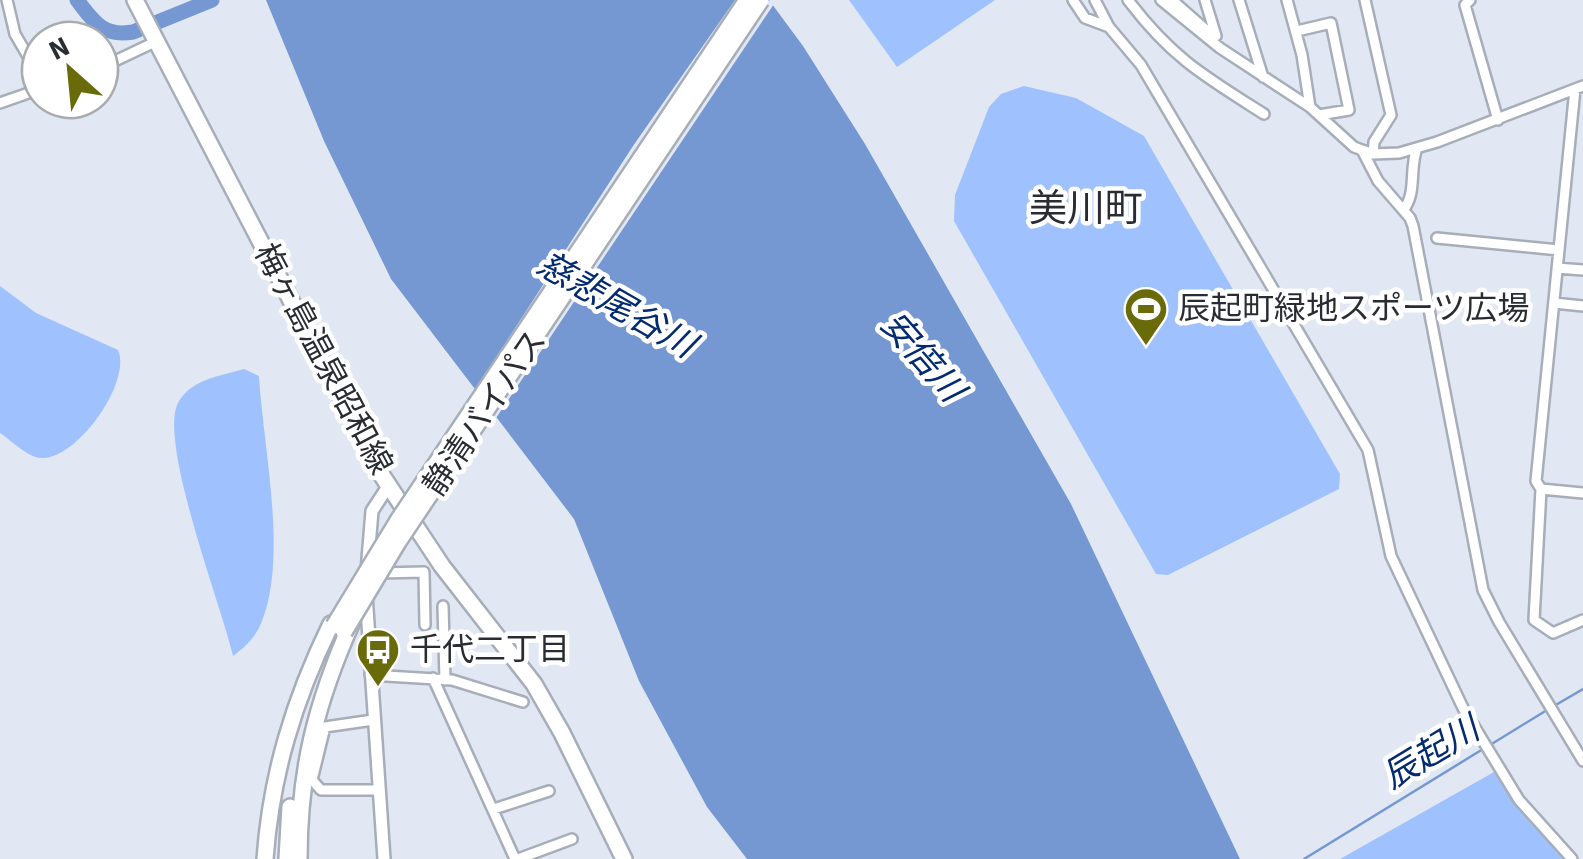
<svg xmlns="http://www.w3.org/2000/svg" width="1583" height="859" viewBox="0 0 1583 859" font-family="'Source Sans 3','Noto Sans JP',sans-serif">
  <rect width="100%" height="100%" fill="#e1e8f3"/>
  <path fill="#9fc2ff" d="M849 0H995L897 67Z
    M1024 86 1076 98 1144 136 1340 474 1339 489 1168 575 1156 574 954 221 955 195 989 107 1001 94Z
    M0 286 36 313 118 350C132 382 77 460 41 458 27 457 11 440 0 433Z
    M244 369 259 376C263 447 288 555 262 621 256 637 245 647 233 656 222 607 158 443 178 403 191 379 220 376 244 369Z
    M1494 772 1522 812 1563 859H1340Z"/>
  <path fill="#7598d3" d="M266 0H769L803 46 865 144 1071 504 1240 859H747L707 807 639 681 574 519 391 279 324 141Z"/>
  <path fill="#e1e8f3" d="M735 0 776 1 494 421 473 393 633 146Z"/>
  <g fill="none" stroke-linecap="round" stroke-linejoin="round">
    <path stroke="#7598d3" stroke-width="2.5" d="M1554 706 1583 689
      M1490 745 1547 710
      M1304 859 1483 749"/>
    <path stroke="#7598d3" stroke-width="15" d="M77 0C94 22 103 37 133 32L212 0"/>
    <g stroke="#a7aeb9" stroke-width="14">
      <path id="minor" d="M7 0 15 34 40 77
        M1073 0 1085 18 1109 27
        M1095 0 1109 27 1141 65 1368 450 1391 556 1463 708 1519 800 1572 859
        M1128 0C1172 58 1204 76 1264 114
        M1161 0 1220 48 1310 107 1354 147 1373 154 1399 153 1437 142 1583 86
        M1172 0 1214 37
        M1205 0 1216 36
        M1239 0 1263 77
        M1287 0 1302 55 1310 107
        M1365 0 1391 115 1374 142 1373 154
        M1470 0 1465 5 1498 120
        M1297 31 1331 23 1349 110 1319 115
        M100 68 155 42
        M1575 89 1536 481 1541 489 1534 620 1553 633 1583 620
        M0 103 40 89
        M1363 152 1378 181 1410 218 1413 226 1483 590 1499 622 1583 761
        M1404 209C1417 192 1409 168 1417 148
        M1437 238 1559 250
        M1557 268 1583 270
        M1554 303 1583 306
        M1541 489 1583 493
        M379 573 424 572 425 625
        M443 606 445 680
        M370 675 452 680 523 702
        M433 678 515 859
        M373 720 325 727 312 780 321 790H379
        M494 809 549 791
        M518 859 572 839"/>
    </g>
    <g stroke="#a7aeb9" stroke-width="16">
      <path id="tertiary" d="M367 571 372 511 389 485
        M366 594 384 859"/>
    </g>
    <g stroke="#a7aeb9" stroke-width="20">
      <path id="primary" d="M135 0 381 474 442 566 534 684 562 733 624 859"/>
    </g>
    <g stroke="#a7aeb9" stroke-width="20">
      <path id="trunk" d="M265 859C271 775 294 700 331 624
        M287 859 290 807
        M299 859C299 770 316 703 352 622"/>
    </g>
    <use href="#minor" stroke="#fff" stroke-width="9"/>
    <use href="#tertiary" stroke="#fff" stroke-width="11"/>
    <use href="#primary" stroke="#fff" stroke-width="15"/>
    <use href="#trunk" stroke="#fff" stroke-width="15"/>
    <g stroke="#a7aeb9" stroke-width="20" stroke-linecap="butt">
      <path id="trunk-bridge" d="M334 626 399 519 747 0
        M344 632 398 542 761 0"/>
    </g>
    <use href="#trunk-bridge" stroke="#fff" stroke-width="15"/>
  </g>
  <defs>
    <g id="stadium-pin" transform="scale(2.25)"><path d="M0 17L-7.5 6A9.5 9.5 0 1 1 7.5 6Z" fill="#696b0a" stroke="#fff"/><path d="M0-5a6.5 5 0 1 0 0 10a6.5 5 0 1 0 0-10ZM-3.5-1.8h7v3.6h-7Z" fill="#fff"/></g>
    <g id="bus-pin" transform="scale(2.25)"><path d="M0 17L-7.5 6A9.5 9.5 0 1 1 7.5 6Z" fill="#696b0a" stroke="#fff"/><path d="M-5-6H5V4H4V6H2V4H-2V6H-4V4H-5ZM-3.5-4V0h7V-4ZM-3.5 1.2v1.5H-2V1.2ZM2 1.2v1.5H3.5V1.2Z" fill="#fff"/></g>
  </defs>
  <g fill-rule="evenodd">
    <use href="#stadium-pin" x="1146" y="309"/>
    <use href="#bus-pin" x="378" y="650"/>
  </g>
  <g text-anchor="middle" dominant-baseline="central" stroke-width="9" stroke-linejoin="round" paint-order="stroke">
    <g font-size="32" fill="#292c30" stroke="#fff" text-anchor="start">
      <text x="1178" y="309">辰起町緑地スポーツ広場</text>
      <text x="410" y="650">千代二丁目</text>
    </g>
    <g font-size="32" fill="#292c30" stroke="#fff">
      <text transform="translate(323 359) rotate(62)">梅ヶ島温泉昭和線</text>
      <text transform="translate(485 413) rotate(-56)">静清バイパス</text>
    </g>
    <g font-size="35" font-style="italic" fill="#032b71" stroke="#fff">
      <text transform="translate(616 305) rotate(30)">慈悲尾谷川</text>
      <text transform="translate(922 357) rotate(49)">安倍川</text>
      <text transform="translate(1431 753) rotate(-31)">辰起川</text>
    </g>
    <g font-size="38" fill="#292c30" stroke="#fff">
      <text x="1086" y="209">美川町</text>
    </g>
  </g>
  <g transform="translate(70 70) rotate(333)"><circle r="48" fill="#ffffff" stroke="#a9abac" stroke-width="2.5"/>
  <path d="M0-8L18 38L0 25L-18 38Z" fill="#696b0a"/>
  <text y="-15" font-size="28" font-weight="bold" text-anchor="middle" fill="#292c30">N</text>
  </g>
</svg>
